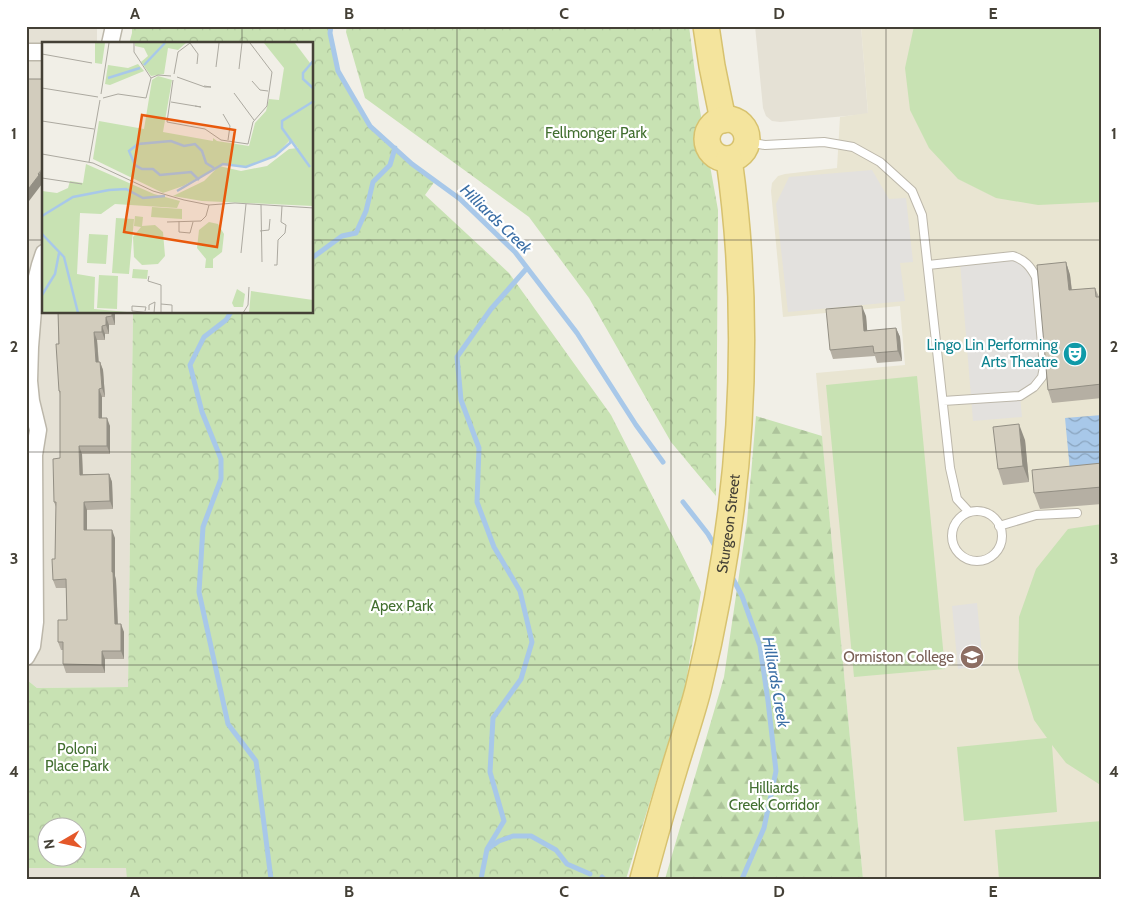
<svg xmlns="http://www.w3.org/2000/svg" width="1128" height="905" viewBox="0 0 1128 905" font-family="Cabin,sans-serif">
  <defs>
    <pattern id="forest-firs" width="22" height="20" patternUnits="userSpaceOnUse" patternTransform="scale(1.25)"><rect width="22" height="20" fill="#c8e2b3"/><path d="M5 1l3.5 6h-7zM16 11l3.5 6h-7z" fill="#adc39b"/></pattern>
    <pattern id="park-crowns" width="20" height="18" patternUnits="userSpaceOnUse" patternTransform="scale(1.25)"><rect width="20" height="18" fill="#c8e2b3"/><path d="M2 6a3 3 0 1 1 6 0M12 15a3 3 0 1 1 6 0" fill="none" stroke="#adc39b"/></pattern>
    <pattern id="water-waves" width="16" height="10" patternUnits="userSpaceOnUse" patternTransform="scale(1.25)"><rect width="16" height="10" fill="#a8c8e9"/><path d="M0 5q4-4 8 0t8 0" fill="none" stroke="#8aa4be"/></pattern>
  </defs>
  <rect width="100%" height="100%" fill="#f1efe7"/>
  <path fill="#e5e1d5" d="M26 26H97V44H44V312L133 313 128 687 37 688 26 679Z
    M755 26H861L868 114 780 122 772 121 766 116 763 108Z
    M26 868H127V879H26Z"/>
  <path fill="#e9e5d2" d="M861 26H1102V879H863L816 373 905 365 900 306 783 317 771 191 772 183 778 176 785 174 837 168 840 117 868 113Z"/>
  <path fill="url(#forest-firs)" d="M756 416 822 436 863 879H665L724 677 747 521Z"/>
  <path fill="url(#park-crowns)" fill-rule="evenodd" d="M132 26H331L330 33 338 71 370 126 412 164 435 181 425 195 509 273 611 415 701 592 685 688 626 879H127L126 868H26V679L37 688 128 687 133 313 312 312V44H129L132 33ZM48 828H78V858H48Z
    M347 26H689L699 105 718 210 716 496 671 442 589 298 529 217 365 98 346 32Z"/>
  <path fill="#c8e2b3" d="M914 26H1102V202L1038 205 996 198 958 179 929 148 910 110 905 68Z
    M917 376 945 669 854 677 826 385Z
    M1102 524V786L1066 763 1052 745 1057 812 964 821 957 747 1047 738 1034 720 1018 668 1019 617 1036 569 1068 529Z
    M1102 821V879H999L995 830Z"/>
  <path fill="#e3e1de" d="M872 170 889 199 906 198 913 262 900 263 905 301 788 312 776 204 789 177Z
    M1021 259 1036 277 1042 377 1020 396 1022 417 973 421 960 262Z
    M977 603 983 666 958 669 952 606Z"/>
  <path fill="url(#water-waves)" d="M1102 415V468L1070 471 1065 418Z"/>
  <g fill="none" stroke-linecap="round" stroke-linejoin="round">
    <path stroke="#a8c8e9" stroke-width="5" d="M331 26 330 33 338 71 370 126 412 164 460 199 515 252 577 333 636 425 663 462
      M312 258 342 236 356 233 366 211 373 182 390 165 395 148
      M231 312 226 320 204 337 190 365 202 412 221 459V479L203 527 199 592 228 724 256 761 271 879
      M683 502 708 534 716 548
      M731 575 742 596 760 646 768 701 776 771 764 828 742 879
      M489 848 499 841 513 836H531L556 850 567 864 590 874
      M602 877 604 879
      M481 879 487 849 504 821 490 772 493 718 521 679 532 642 520 591 494 547 477 502 479 448 461 400 457 357 491 309 527 268"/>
    <g stroke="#bcb7aa" stroke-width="10">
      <path id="service" d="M747 142 765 145 824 142 853 147 880 162 912 191 922 215 950 468 957 499 969 512
        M928 265 1013 256C1025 260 1030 266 1036 277L1044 367 1042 377 1034 387 1020 396 943 401
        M952 536a25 25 0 1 1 50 0a25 25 0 1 1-50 0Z
        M999 526 1036 515 1077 513"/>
    </g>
    <g stroke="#bcb7aa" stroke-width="19">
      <path id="minor" d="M110 44 114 26
        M26 52H44
        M26 657 32 646 35 622 34 455 38 430 31 401 29 381 30 347 35 285 40 265 44 253"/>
    </g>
    <g stroke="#d7c26f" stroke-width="28">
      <g id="primary">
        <path d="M706 26 712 66 723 120"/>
        <circle cx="727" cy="139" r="20"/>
        <path id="s1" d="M643 879C653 842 663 806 674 770 682 743 691 717 698 690 740 517 754 336 729 159"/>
      </g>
    </g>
    <use href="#service" stroke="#fff" stroke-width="8"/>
    <use href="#minor" stroke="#fff" stroke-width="16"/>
    <use href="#primary" stroke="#f4e49d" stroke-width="25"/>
  </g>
  <path fill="#b5afa3" d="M1066 262 1070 275 1072 290 1095 288 1099 297H1102V398L1052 403 1048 390Z
    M58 312H115V325H109V334H105V340H97L99 362H100L103 370 105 397H102V418L110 426V454H82L83 474H109L112 482 113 509 87 510V530L115 538V576L116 580 118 624 124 632V659H105V673H66L63 664V650H61L58 642 67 620 66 588H56L53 580 55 559 56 507 54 502 60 458V394L59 391Z
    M866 316 867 331 896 328 900 337 902 361 877 363 875 356 833 359 830 350Z
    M1025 440 1029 482 1003 485 998 469Z
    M1102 463V504L1040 509 1034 493Z"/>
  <path fill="#938f84" d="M44 167V179L42 182V184L26 205V192Z
    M1066 262 1070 275 1073 303 1069 290Z
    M862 306 866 316 868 340 864 331Z
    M112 312H115V325L112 316Z
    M106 317 109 325V334L106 325Z
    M102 326 105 334V340L102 332Z
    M896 328 900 337 902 361 898 351Z
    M94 332 97 340 99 370 96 362Z
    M100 362 103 370 105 397 102 388Z
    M99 389 102 397V426L99 418Z
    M107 418 110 426V454L107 446Z
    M1019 424 1025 440 1029 482 1023 466Z
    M79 446 82 454 83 483 80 475Z
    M109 474 112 482 113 509 110 501Z
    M84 502 87 510V538L84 530Z
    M112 530 115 538V576L116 580 118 632 115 624 112 572Z
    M121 624 124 632V659L121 651Z
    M102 651 105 659V673L102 665Z"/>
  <path fill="#d2ccbd" stroke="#938f84" d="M26 79H44V167L38 174 39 175 26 192Z
    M1066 262 1069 290 1095 288 1096 297H1102V384L1048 390 1037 265Z
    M862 306 864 331 896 328 898 351 874 353 873 346 830 350 826 309Z
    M58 312H112V316L106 317V325L102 326V332H94L96 362H100L102 388 99 389V418H107V446H79L80 475 109 474 110 501 84 502V530H112V572H113L115 624H121V651H102V665L63 664V642H58V620H67L66 579 53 580 52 559H55L56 502H54L53 459 60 458V391H59L56 344H59Z
    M1019 424 1023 466 998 469 993 427Z
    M1102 463V487L1034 493 1032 470Z"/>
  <path fill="none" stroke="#444036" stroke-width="1" stroke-opacity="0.55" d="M242 26V44M457 26V879M671 26V879M886 26V879M26 240H44M312 240H1102M242 312V879M26 452H1102M26 665H1102"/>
  <defs>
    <g id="theatre-disc" transform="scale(1.25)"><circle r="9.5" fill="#0f9aa8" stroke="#fff"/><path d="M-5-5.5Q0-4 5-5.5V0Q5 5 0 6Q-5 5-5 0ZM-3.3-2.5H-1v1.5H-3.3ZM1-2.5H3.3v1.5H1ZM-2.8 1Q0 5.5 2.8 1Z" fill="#fff"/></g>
    <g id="school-disc" transform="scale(1.25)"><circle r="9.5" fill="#8d6e63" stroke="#fff"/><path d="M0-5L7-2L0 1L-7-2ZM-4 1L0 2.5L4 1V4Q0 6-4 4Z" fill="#fff"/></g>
  </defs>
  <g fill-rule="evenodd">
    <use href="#theatre-disc" x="1075" y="354"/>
    <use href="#school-disc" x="972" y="657"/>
  </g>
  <g text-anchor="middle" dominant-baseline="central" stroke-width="4.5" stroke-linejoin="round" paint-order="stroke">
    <g font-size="15" fill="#426f30" stroke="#fff">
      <text x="596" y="133">Fellmonger Park</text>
      <text x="402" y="606">Apex Park</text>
      <text x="77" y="749">Poloni<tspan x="77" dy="17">Place Park</tspan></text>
      <text x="774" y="788">Hilliards<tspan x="774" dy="17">Creek Corridor</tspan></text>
    </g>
    <g font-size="15" fill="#0d838f" stroke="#fff" text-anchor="end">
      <text x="1058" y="345">Lingo Lin Performing<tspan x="1058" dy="17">Arts Theatre</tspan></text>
    </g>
    <g font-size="15" fill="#444036" stroke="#fff">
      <text stroke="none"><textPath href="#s1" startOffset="366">Sturgeon Street</textPath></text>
    </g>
    <g font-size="15" fill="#785e54" stroke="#fff" text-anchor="end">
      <text x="954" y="657">Ormiston College</text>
    </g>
    <g font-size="16" font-style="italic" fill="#3a6ea5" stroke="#fff">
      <text transform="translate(496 219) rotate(44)">Hilliards Creek</text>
      <text transform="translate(776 682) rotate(80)">Hilliards Creek</text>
    </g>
  </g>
  <g transform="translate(42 42)">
    <rect width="271" height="271" fill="#f1efe7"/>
    <path d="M44 122 112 152 138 159 135 166 73 162 59 172 38 171 35 232 53 235 52 267 85 270 0 271V149L15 151 26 146 28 139 41 141ZM209 249 271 258V271H207Z" fill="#c8e2b3"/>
    <path d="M53 1H63L60 22 53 21ZM93 1H144L136 8 126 6 122 32 109 34 99 20 106 14 102 6 93 4ZM222 1H253L271 25V164L160 159 131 154 162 139 177 124 199 129 225 124 247 107 256 106 249 97 233 114 204 125 181 122 141 144 121 151 51 117 57 79 102 87 110 38 116 34 130 38 121 90 171 99V96L175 99 207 104 213 81 224 69 227 57 237 58 242 26ZM96 22 102 29 68 43 63 42 66 23 86 26ZM195 247 203 252 201 265H192L190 261Z" fill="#c8e2b3"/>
    <path d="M110 165 140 167V177L109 175ZM93 174 101 175 100 184 113 183 121 190 123 214 116 222 100 223 92 215 91 195 99 185 92 184ZM74 176 92 177 87 232 70 231ZM167 180 176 182 182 192 180 210 171 217V226H163L164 217 155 206 157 188ZM47 192 66 193 64 222 45 221ZM91 227 106 228 105 237 90 236ZM57 233 76 234 75 267 55 266Z" fill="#c8e2b3"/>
    <path fill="none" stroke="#a8c8e9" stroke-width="2.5" d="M272 18 261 31V37L272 47M102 23 123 1M66 36 98 26M268 125 240 86V79L272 59M157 138 149 130 118 133 111 127H100L93 123 87 109 96 102 129 99 142 104 153 102 160 109 164 121 172 126M135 149 181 122 204 125 233 114 248 101 249 97M0 174 31 155 67 148 84 147 101 156 123 154M0 192 22 215 36 271M0 253 13 232 17 211"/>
    <path fill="none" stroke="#aca9a0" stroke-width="1" d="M92 1V10L109 36M148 1 156 12 155 22M0 12 50 21M174 25 177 1M197 27 200 1M132 32 136 10 148 1M135 35 163 45H169L162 44M131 38 125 80 163 87 179 98 206 102 211 80 225 64 230 30 208 1M210 39 218 48 226 49M0 46 56 55M192 51 212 78M59 52 67 1M61 56 76 52 104 56 109 36 116 33 129 34M129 60 159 65 153 64M181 72 188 84 186 98M0 79 52 87M0 112 51 121 111 149 142 158 167 163 193 161 272 166M47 120 58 58M0 136 40 142M219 163 220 220M137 179V190L148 191 151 180M125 180 159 179 164 174 167 163M218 189 227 188 228 177M199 211 204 162M232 223H235L236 198 243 191 244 183 239 180 240 164M107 234 106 239 119 243V271M119 262 130 263V271M107 268V263L113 260 112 271M103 269 104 265 90 264V269L110 271M201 271 206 263 207 245"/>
    <path fill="#e8590c" fill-opacity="0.15" stroke="#e8590c" stroke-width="2.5" d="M100 73 193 88 175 205 82 190Z"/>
    <rect width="271" height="271" fill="none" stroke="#444036" stroke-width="2.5"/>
  </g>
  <rect width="1128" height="905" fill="none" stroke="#ffffff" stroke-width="55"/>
  <g transform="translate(62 842) rotate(261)"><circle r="24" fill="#ffffff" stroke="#b4b3af"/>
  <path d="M0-4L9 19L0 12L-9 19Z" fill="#e4582a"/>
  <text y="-8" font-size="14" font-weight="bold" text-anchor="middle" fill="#444036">N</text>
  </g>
  <rect x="28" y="28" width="1072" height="850" fill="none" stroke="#444036" stroke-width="2"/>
  <g font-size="16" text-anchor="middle" font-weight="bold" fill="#444036">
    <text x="135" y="19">A</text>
    <text x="349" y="19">B</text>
    <text x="564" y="19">C</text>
    <text x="779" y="19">D</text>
    <text x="993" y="19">E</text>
    <text x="14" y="139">1</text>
    <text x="1114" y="139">1</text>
    <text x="14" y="352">2</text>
    <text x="1114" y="352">2</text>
    <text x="14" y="564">3</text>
    <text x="1114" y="564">3</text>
    <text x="14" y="777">4</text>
    <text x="1114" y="777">4</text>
    <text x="135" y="897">A</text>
    <text x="349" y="897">B</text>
    <text x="564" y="897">C</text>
    <text x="779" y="897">D</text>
    <text x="993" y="897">E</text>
  </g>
</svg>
